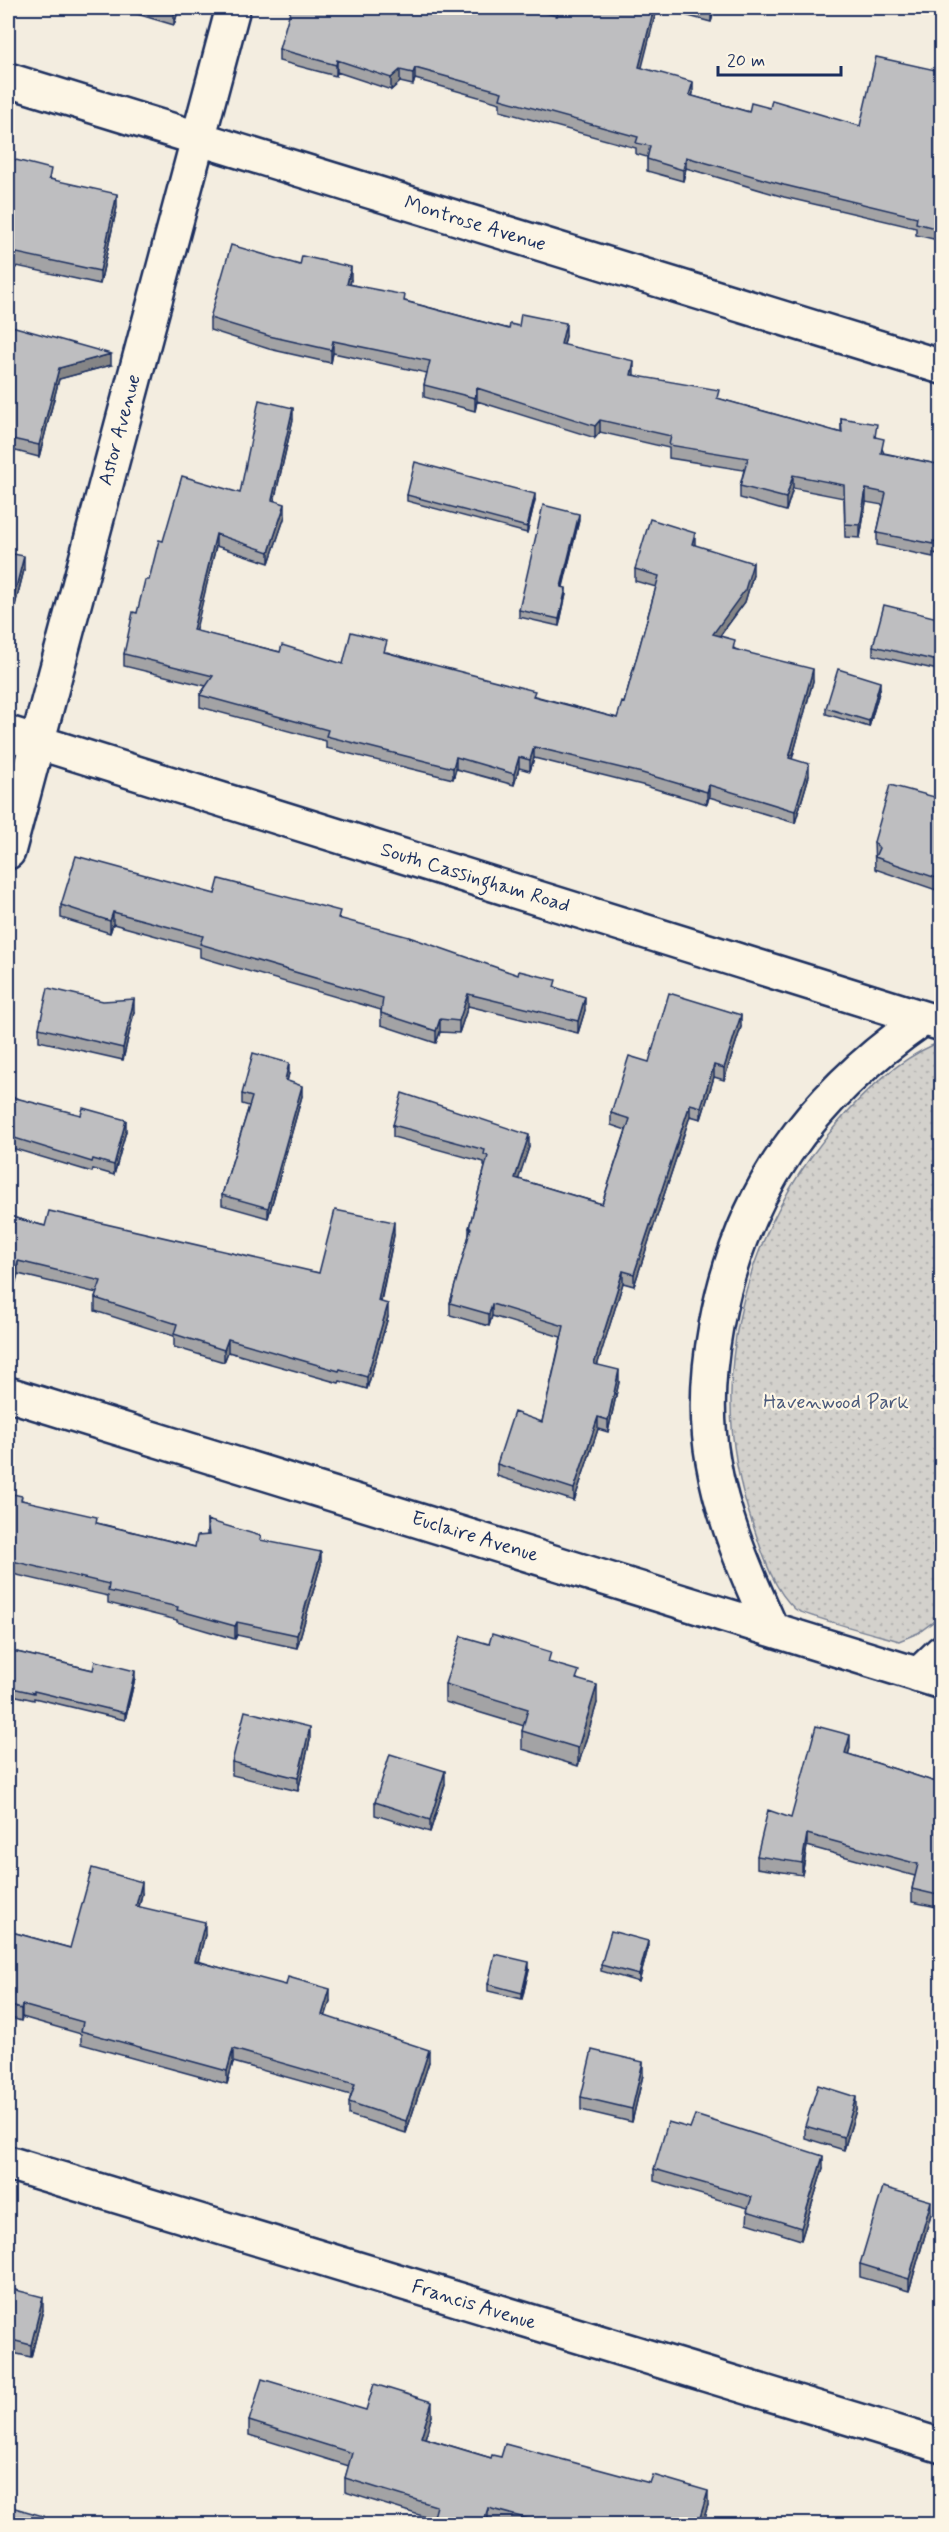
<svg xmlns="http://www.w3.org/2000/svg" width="949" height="2532" viewBox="0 0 949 2532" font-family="Mynerve,sans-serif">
  <defs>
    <pattern id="park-dots" width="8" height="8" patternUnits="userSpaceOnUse" patternTransform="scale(1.5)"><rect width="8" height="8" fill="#d3d1cc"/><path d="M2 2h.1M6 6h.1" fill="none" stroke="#b5b4b2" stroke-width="1.8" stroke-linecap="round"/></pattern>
  </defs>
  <rect width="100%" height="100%" fill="#f3ede0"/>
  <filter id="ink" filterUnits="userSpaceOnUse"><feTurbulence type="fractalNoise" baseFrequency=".0167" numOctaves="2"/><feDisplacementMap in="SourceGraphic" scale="12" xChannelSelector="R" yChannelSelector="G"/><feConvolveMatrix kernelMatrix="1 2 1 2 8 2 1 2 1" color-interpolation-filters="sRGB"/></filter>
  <g filter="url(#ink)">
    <path fill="url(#park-dots)" stroke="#778095" stroke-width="1.5" d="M933 1045 942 1047 941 1616 918 1633 899 1641C882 1636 804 1616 795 1609 773 1589 763 1555 754 1528 703 1387 740 1237 836 1125 863 1093 895 1062 933 1045Z"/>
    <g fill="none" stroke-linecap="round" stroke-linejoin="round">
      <g stroke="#1b2f5e" stroke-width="38">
        <path id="street" d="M8 80 942 367
          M8 733 942 1024
          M8 852 233 8
          M8 1394 942 1682
          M771 1628C747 1575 723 1520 713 1461 705 1417 708 1370 716 1326 741 1190 811 1097 923 1019
          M918 1675 942 1652
          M8 2163 942 2446"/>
      </g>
      <use href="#street" stroke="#fcf5e5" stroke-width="33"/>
    </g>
    <path fill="#a3a3a5" stroke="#1b2f5e" stroke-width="1.5" d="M120 8H179L174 25 120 9Z
      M657 8 641 68 693 93 692 96 749 112 770 108 860 126 942 67V241L916 235V228L784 197 686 168 683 181 647 171V157L636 154V148L500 111V103L415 79 413 85 400 82 391 90 337 72 336 76 279 61V49L557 16Z
      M677 8H715L711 22 677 13Z
      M8 158 51 179 117 207 100 284 17 266 16 268 8 266Z
      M351 280 350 284 405 301 509 329 566 336 564 345 634 375 841 433V418L877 438 884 453 942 465V555L933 553V557L877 545V533L883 505 866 502 860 538 845 537 844 498 793 488 786 511 740 498V486L744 470 669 458V448L600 432 595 438 477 401 475 411 424 397V385L427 373 333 353 331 363 269 349 210 330V318Z
      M8 325 111 365 59 379 39 457 8 449Z
      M293 419 274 501 285 516 269 563 216 546 195 631 280 652 343 664 387 652 535 696 617 718 624 703 656 587 635 581V569L695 545 753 575 745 602 720 636 735 649 813 681 792 759 809 776 795 823 709 797 707 804 642 785 534 758 530 771 519 768 514 785 456 769 453 779 326 748V741L200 707V695L206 686 124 666V654L137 613 163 541 240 493Z
      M407 495 535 500 527 533 407 501Z
      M579 520 563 587 566 594 559 626 519 617V610Z
      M8 553 24 570 9 629 8 628Z
      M942 619V671L873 655V646Z
      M880 689 869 727 826 714V708Z
      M942 799V892L875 869 874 842Z
      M215 894 340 919 556 987 585 1010 578 1033 468 1006 459 1033 440 1032 436 1043 381 1025V1010L200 957V948L113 924 110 933 61 918V905Z
      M134 1012 123 1060 39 1041V1028Z
      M741 1027 724 1080 714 1077 701 1119 690 1116 634 1286 623 1283 597 1365 619 1382 608 1432 598 1429 574 1501 497 1476V1464L542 1422 561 1337 492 1316 489 1326 450 1315V1303L469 1236V1228L485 1167 484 1166V1162L393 1137V1125L529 1147 518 1179 602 1204 626 1130 611 1125V1113L649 1062Z
      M289 1073 287 1081 302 1096 268 1218 222 1205V1195L249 1106 242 1104V1094Z
      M8 1096 126 1131 114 1175 93 1169 92 1172 8 1147Z
      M8 1216 45 1226 319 1273 394 1235 381 1302 388 1317 367 1389 340 1381 339 1383 228 1352 224 1362 174 1347V1336L95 1311V1298L97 1293 18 1274 11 1298 8 1297Z
      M8 1493 22 1500 97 1523 195 1547 207 1535V1520L321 1564 297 1648 237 1635 235 1639 177 1622V1620L108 1603V1596L8 1573Z
      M8 1650 93 1670 135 1678 125 1720 34 1698V1700L8 1694Z
      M551 1663 579 1680 597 1703 578 1766 522 1749V1731L524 1726 445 1702V1684Z
      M310 1740 298 1791 232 1775V1762Z
      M850 1748 848 1754 942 1784V1908L912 1902V1889L915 1876 807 1846 802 1875 757 1868V1856L791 1818Z
      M445 1784 430 1832 375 1815V1802Z
      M142 1894 139 1907 205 1935 198 1961 330 2001 325 2016 429 2062 406 2133 349 2115V2102L351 2095 233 2062 227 2084 81 2044V2034L22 2017 21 2021 8 2017V1931L70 1948Z
      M648 1948 639 1982 601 1971V1965Z
      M529 1969 522 1999 488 1991V1984Z
      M643 2075 632 2122 581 2110V2097Z
      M856 2110 844 2150 805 2138V2126Z
      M823 2168 801 2240 747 2223 748 2208 654 2181V2169Z
      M931 2214 909 2291 860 2277V2264Z
      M8 2288 43 2310 31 2357 8 2352Z
      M366 2410 432 2416 425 2438 491 2458 501 2457 708 2505 702 2524H498L488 2522 432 2519 345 2492V2478L349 2466 249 2435V2421Z"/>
    <path fill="#858586" stroke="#1b2f5e" stroke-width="1.5" d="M176 8H179L174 25V13Z
      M654 8H657L639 79V67Z
      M712 8H715L711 22V11Z
      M337 60V72L336 76V65Z
      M415 68V79L413 85V73Z
      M400 70V82L391 90V78Z
      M693 82V93L689 107V95Z
      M686 157V168L683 181V170Z
      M117 194V207L100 284V271Z
      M351 267V280L347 296V284Z
      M566 323V336L561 357V344Z
      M333 341V353L331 363V350Z
      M111 354V365L59 379 39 457V445L59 368Z
      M634 361V374L631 387V375Z
      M477 388V401L475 411V398Z
      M293 408V419L272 511V500Z
      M600 420V432L595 438V426Z
      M793 475V488L786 511V498Z
      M866 489V502L860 538V525Z
      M535 494V500L527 533V527Z
      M285 504V516L269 563V552Z
      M579 514V520L561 593V587Z
      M695 533V544L692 556V544Z
      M216 534V546L193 642V630Z
      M24 556V570L9 629V615Z
      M753 563V575L745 602 713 645V634Z
      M566 588V594L559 626V619Z
      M813 669V681L789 770V758Z
      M880 682V689L869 727V721Z
      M534 747V758L530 771V760Z
      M456 757V769L453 779V768Z
      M519 757V768L514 785V774Z
      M809 764V776L795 823V811Z
      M709 785V797L707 804V792Z
      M113 912V924L110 933V921Z
      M468 994V1006L459 1033V1021Z
      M585 997V1010L578 1033V1021Z
      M134 999V1012L123 1060V1048Z
      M741 1015V1027L724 1080V1068Z
      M440 1019V1032L436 1043V1031Z
      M289 1063V1073L285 1090V1080Z
      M714 1065V1077L701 1119V1107Z
      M302 1086V1096L268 1218V1208Z
      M690 1104V1116L634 1286V1274Z
      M126 1120V1131L114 1175V1165Z
      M529 1135V1147L515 1190V1178Z
      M394 1222V1235L378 1314V1301Z
      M18 1261V1274L11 1298V1286Z
      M623 1271V1283L594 1376V1364Z
      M388 1304V1317L367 1389V1377Z
      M492 1304V1316L489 1326V1314Z
      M228 1339V1352L224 1362V1350Z
      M619 1370V1382L608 1432V1420Z
      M598 1417V1429L574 1501V1489Z
      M321 1552V1564L297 1648V1635Z
      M237 1622V1635L235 1639V1626Z
      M135 1671V1678L125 1720V1713Z
      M597 1685V1703L578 1766V1748Z
      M310 1727V1740L298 1791V1778Z
      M850 1735V1748L845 1765V1753Z
      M445 1771V1784L430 1832V1820Z
      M807 1834V1846L802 1875V1863Z
      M142 1882V1894L136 1919V1906Z
      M205 1922V1935L195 1973V1961Z
      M648 1941V1948L639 1982V1975Z
      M529 1962V1969L522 1999V1993Z
      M330 1989V2001L322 2028V2015Z
      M22 2005V2017L21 2021V2009Z
      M233 2049V2062L227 2084V2071Z
      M429 2050V2062L406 2133V2121Z
      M643 2062V2075L632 2122V2109Z
      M856 2097V2110L844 2150V2137Z
      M823 2156V2168L801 2240V2228Z
      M931 2201V2214L909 2291V2279Z
      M43 2297V2310L31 2357V2345Z
      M432 2402V2416L421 2451V2437Z
      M708 2491V2505L702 2524H698Z
      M488 2508V2522L487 2524H483Z"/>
    <path fill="#bebec0" stroke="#1b2f5e" stroke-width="1.5" d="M156 8H176L174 13Z
      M291 8H529L557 16 559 8H654L639 67 693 82 689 95 749 112 751 103 770 108 772 100 860 126 876 57 935 70 937 66 942 67V230L916 223 917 217 784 185 686 157 683 170 647 159 650 146 636 143 638 137 500 99 502 92 415 68 413 73 400 70 391 78 337 60 336 65 279 49Z
      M699 8H712L711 11Z
      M8 158 51 169 49 179 117 194 100 271 17 253 16 255 8 253Z
      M231 245 300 265 302 256 351 267 347 284 405 295 404 301 509 329 510 324 519 326 521 314 566 323 561 344 634 361 631 375 719 390 717 398 842 433 841 418 877 424 875 437 884 439 881 453 942 465V543L933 541V544L877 533 886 493 866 489 860 525 845 524 844 485 793 475 786 498 740 486 748 458 669 445 671 436 600 420 595 426 477 388 475 398 424 385 430 361 333 341 331 350 269 336 210 318Z
      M8 325 111 354 59 368 39 445 8 438Z
      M259 400 293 408 272 500 285 504 269 552 216 534 193 630 280 652 282 645 343 664 351 632 387 641 384 652 535 691 533 696 617 718 622 702 624 703 659 576 635 569 650 519 695 533 692 544 753 563 745 590 713 634 735 640 733 649 813 669 789 758 809 764 795 811 709 785 707 792 642 773 534 747 530 760 519 757 514 774 456 757 453 768 326 736 328 730 200 695 213 676 124 654 133 612 137 613 145 580H149L159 540 163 541 182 476 240 493Z
      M415 462 535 494 527 527 407 495Z
      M543 505 579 514 561 587 566 588 559 619 519 610Z
      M8 553 24 556 9 615H8Z
      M884 605 942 619V662L873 646Z
      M838 669 880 682 869 721 826 708Z
      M890 785 942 799V880L875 857 879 848 874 842Z
      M76 856 215 894 219 879 340 911 338 918 409 937 518 975 519 971 556 980 554 987 585 997 578 1021 468 994 459 1021 440 1019 436 1031 381 1013 383 998 200 944 203 936 113 912 110 921 61 905Z
      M48 988 103 1001 134 999 123 1048 39 1028Z
      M669 993 741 1015 724 1068 714 1065 701 1107 690 1104 634 1274 623 1271 594 1364 619 1370 608 1420 598 1417 574 1489 497 1464 514 1412 542 1422 564 1326 492 1304 489 1314 450 1303 471 1228H469L488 1156 484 1154 485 1150 393 1125 402 1093 529 1135 515 1178 602 1204 630 1119 611 1113 629 1056 649 1062Z
      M253 1053 289 1063 285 1080 302 1086 268 1208 222 1195 252 1097 242 1094Z
      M8 1096 81 1115 83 1108 126 1120 114 1165 93 1159 92 1162 8 1136Z
      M335 1210 394 1222 378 1301 388 1304 367 1377 340 1369 339 1371 228 1339 224 1350 174 1334 177 1324 95 1298 101 1281 18 1261 11 1286 8 1285V1216L45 1226 49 1211 319 1273Z
      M8 1493 22 1496 21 1500 97 1517 96 1523 195 1547 197 1536 209 1535 207 1520 261 1536 260 1540 321 1552 297 1635 237 1622 235 1626 177 1610 178 1607 108 1591 109 1584 8 1560Z
      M492 1634 551 1652 548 1662 579 1671 576 1679 597 1685 578 1748 522 1731 528 1709 445 1684 461 1636 489 1644Z
      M8 1650 93 1670 95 1661 135 1671 125 1713 34 1691V1693L8 1687Z
      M245 1711 310 1727 298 1778 232 1762Z
      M816 1726 850 1735 845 1753 942 1784V1896L912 1889 918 1864 807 1834 802 1863 757 1856 768 1810 791 1818Z
      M390 1754 445 1771 430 1820 375 1802Z
      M92 1868 142 1882 136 1906 205 1922 195 1961 286 1985 288 1977 330 1989 322 2015 429 2050 406 2121 349 2102 355 2084 233 2049 227 2071 81 2031 83 2022 22 2005 21 2009 8 2005V1931L70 1948Z
      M611 1931 648 1941 639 1975 601 1965Z
      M495 1954 529 1962 522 1993 488 1984Z
      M592 2050 643 2062 632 2109 581 2097Z
      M818 2085 856 2097 844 2137 805 2126Z
      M695 2115 823 2156 801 2228 747 2211 752 2197 654 2169 668 2122 690 2128Z
      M883 2187 931 2201 909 2279 860 2264Z
      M8 2288 43 2297 31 2345 8 2339Z
      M262 2379 366 2410 374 2384 432 2402 421 2437 491 2458 492 2455 501 2457 505 2444 650 2483 653 2475 708 2491 698 2524H547L488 2508 483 2524H431L436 2506 345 2478 352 2453 249 2421Z
      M8 2506 43 2516 41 2524H8Z"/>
  </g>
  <g text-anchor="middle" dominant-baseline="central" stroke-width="4.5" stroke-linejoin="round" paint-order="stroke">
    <g font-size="20" fill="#1b2f5e" stroke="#fcf5e5">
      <text transform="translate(475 224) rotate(17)">Montrose Avenue</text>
      <text transform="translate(120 430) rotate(-75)">Astor Avenue</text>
      <text transform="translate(475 878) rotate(17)">South Cassingham Road</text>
      <text transform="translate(475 1537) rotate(17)">Euclaire Avenue</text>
      <text transform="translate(474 2305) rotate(17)">Francis Avenue</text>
    </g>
    <g font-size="20" fill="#49587a" stroke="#fcf5e5">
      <text x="836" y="1402">Havenwood Park</text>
    </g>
  </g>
  <rect width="949" height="2532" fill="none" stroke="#fcf5e5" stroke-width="30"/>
  <rect x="15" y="15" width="919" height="2502" fill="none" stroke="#1b2f5e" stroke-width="2" filter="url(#ink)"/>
  <path d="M718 66v9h123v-9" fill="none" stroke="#1b2f5e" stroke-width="3"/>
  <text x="727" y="66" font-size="18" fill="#1b2f5e" stroke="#fcf5e5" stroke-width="4.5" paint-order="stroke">20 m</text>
</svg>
